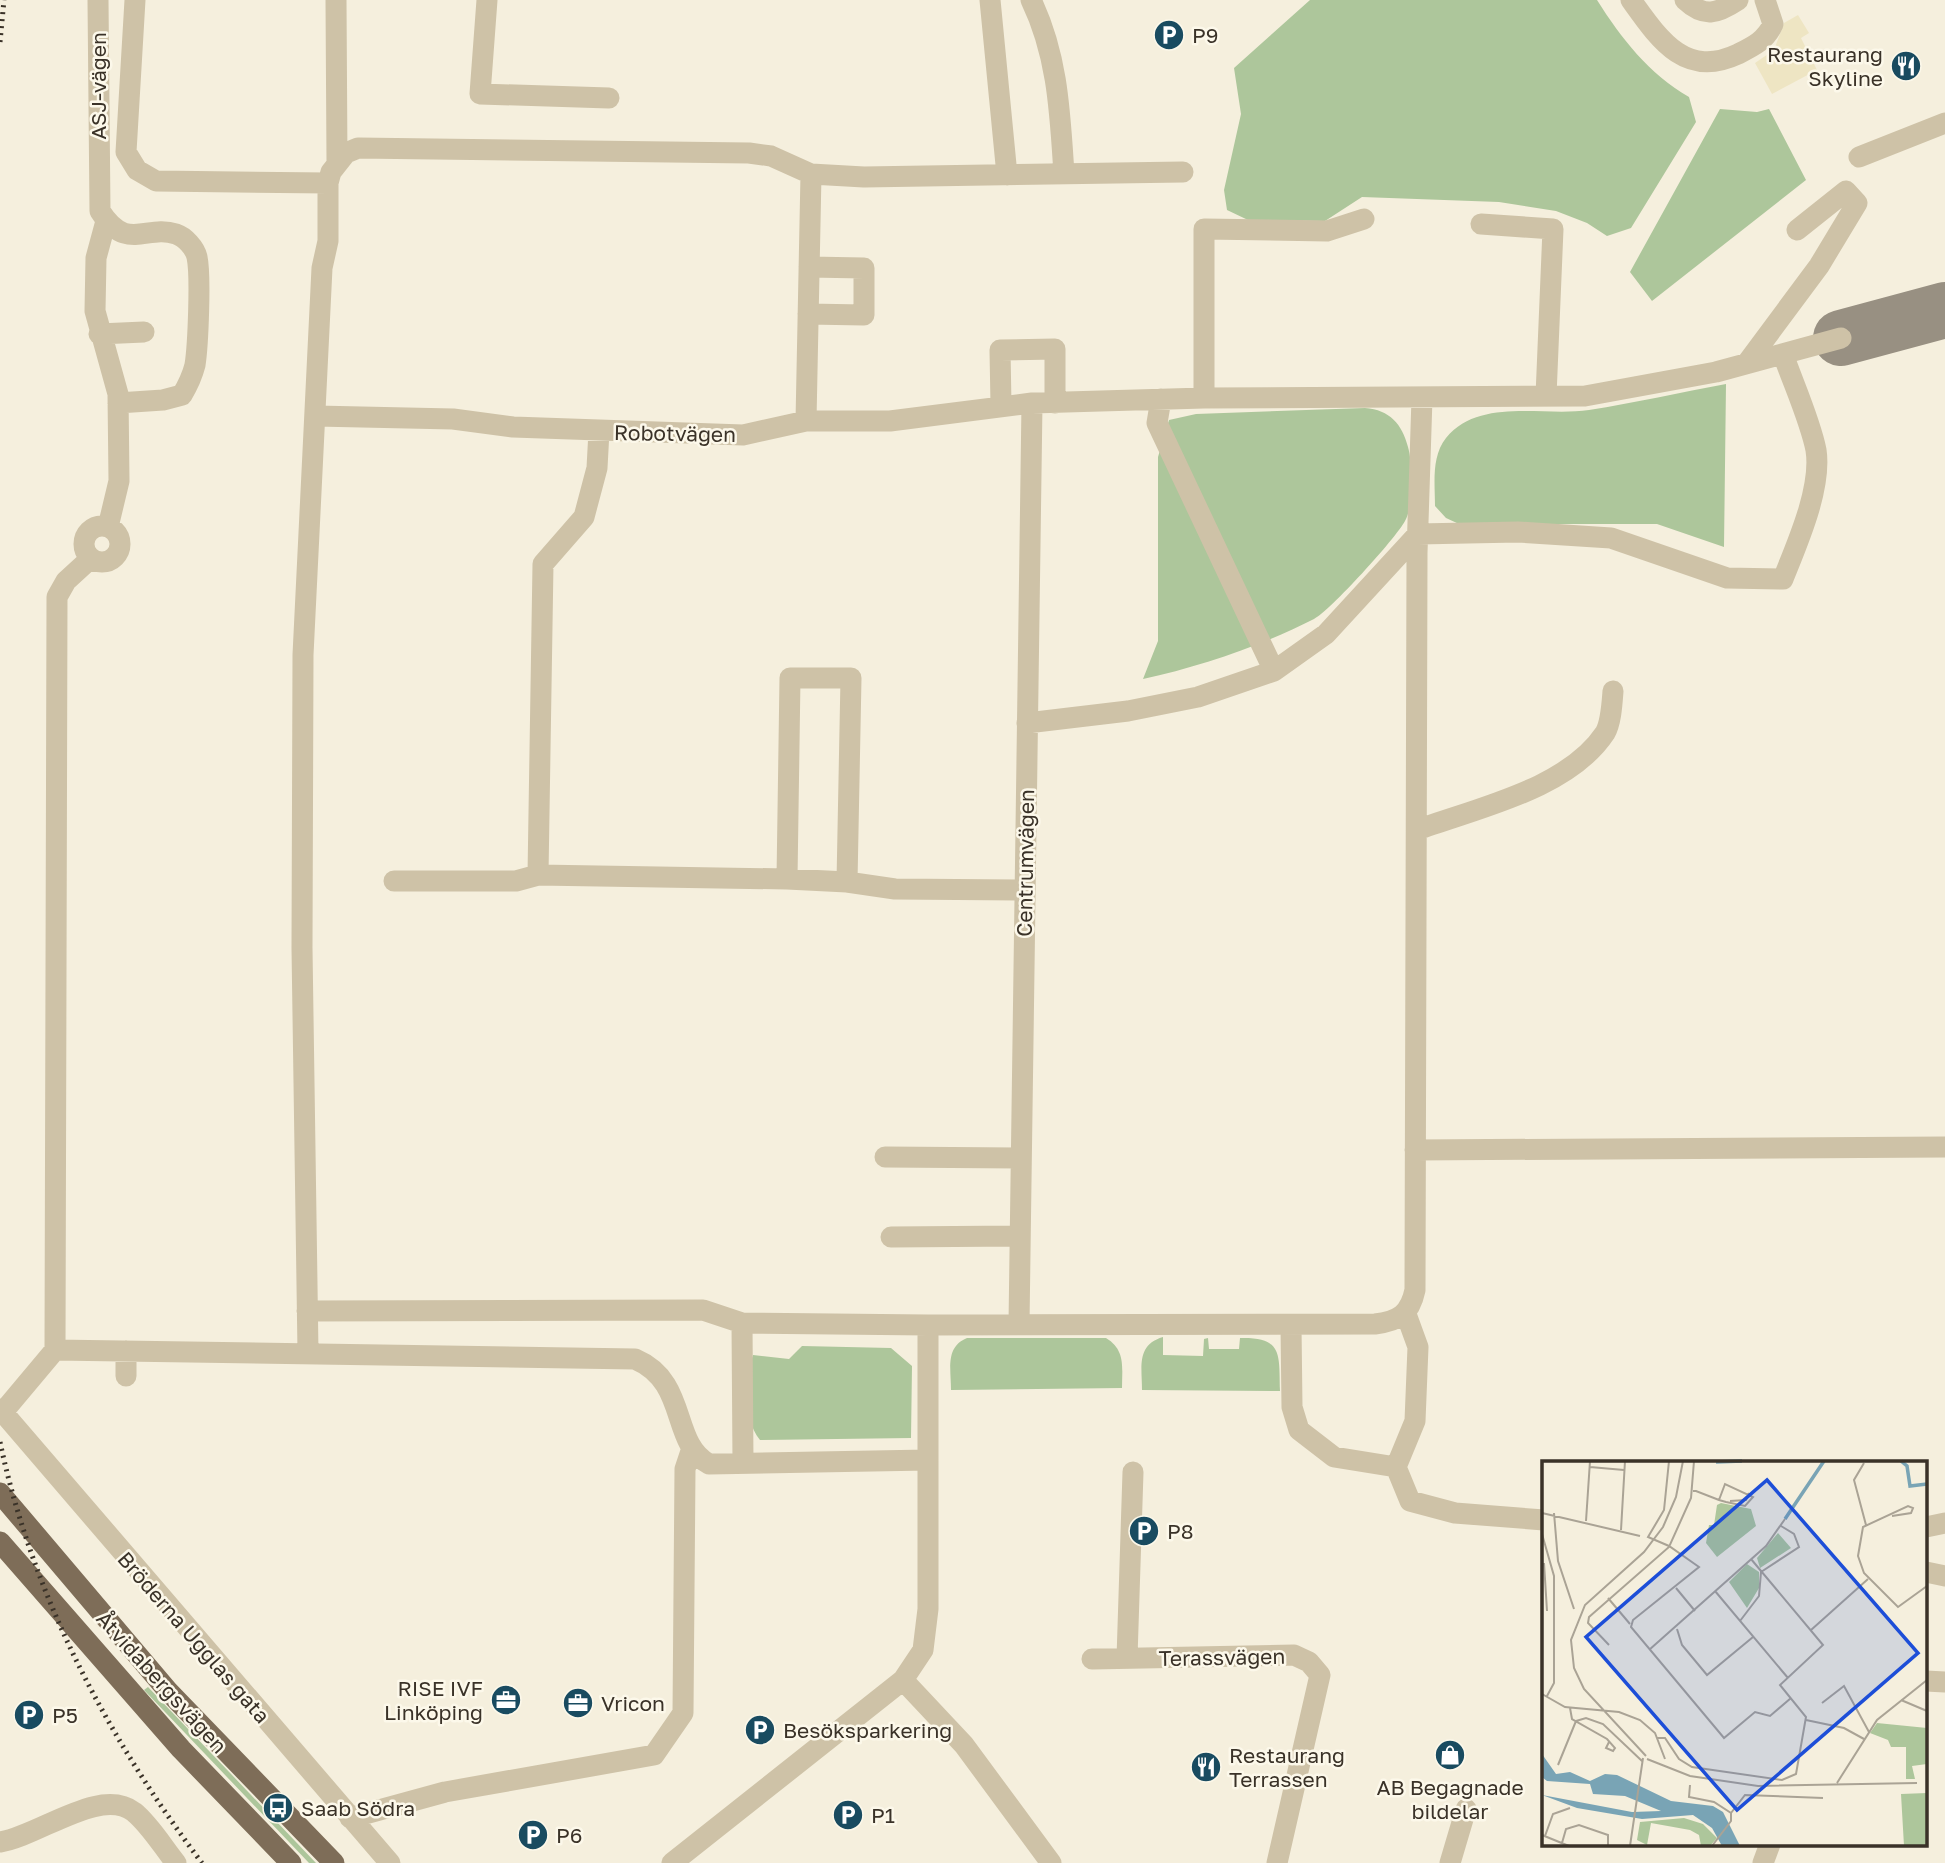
<svg xmlns="http://www.w3.org/2000/svg" width="1945" height="1863" viewBox="0 0 1945 1863" font-family="'Golos Text',sans-serif">
  <rect width="100%" height="100%" fill="#f5efdd"/>
  <path fill="#adc69b" d="M1310 0H1597C1621 38 1649 74 1689 97L1696 122 1631 228 1607 236 1587 223 1556 211 1499 202 1362 197 1325 221 1248 220 1227 210 1224 190 1241 114 1234 68Z
    M1720 109 1757 112 1769 109 1806 180 1652 301 1630 272Z
    M1726 384 1724 547 1657 524H1459L1446 518 1435 506C1435 484 1431 457 1446 438 1480 397 1543 417 1589 410 1635 403 1681 392 1726 384Z
    M1365 408C1390 410 1402 424 1408 447 1413 465 1414 505 1405 521 1396 538 1330 611 1314 619 1261 646 1201 666 1143 679L1158 641V457L1169 420 1196 414Z
    M1163 1337V1355L1203 1356 1204 1339 1208 1338 1209 1349H1239L1240 1338C1283 1337 1279 1354 1280 1391L1142 1390C1142 1367 1136 1345 1163 1337Z
    M967 1338H1106C1126 1350 1122 1368 1122 1388L951 1390C951 1369 945 1347 967 1338Z
    M802 1346 891 1348 912 1366 911 1438 760 1440C743 1420 745 1378 753 1355L789 1359Z
    M148 1687 316 1863H309L144 1690Z"/>
  <path fill="#eee5c3" d="M1798 15 1809 33 1801 38 1817 70 1772 94 1755 63 1774 50 1784 23Z"/>
  <g fill="none" stroke-linecap="round" stroke-linejoin="round">
    <path stroke="#989082" stroke-width="56" d="M1841 338 1945 310"/>
    <path stroke="#cec2a7" stroke-width="21" d="M98 0 100 211C127 253 146 224 176 234 185 237 195 248 197 257 201 276 198 346 195 365 192 377 188 385 182 395L163 400 118 403
      M135 0 126 152 137 170 156 181 328 183
      M336 0 337 162
      M487 0 480 94 609 98
      M990 0 1007 175
      M1031 0C1058 56 1060 113 1064 174
      M1631 0C1659 39 1685 79 1738 54 1754 46 1766 40 1773 24L1765 0
      M1685 0C1704 18 1717 14 1738 0
      M1859 157 1945 123
      M106 221 96 258 95 311 118 394 119 481 108 527
      M1481 224 1553 229 1546 396
      M808 314 864 315V268L809 267
      M99 334 144 332
      M1747 363 1819 266 1857 203 1846 191 1797 230
      M1204 398V229L1327 231 1364 219
      M1161 399 1157 423 1274 671
      M1001 405 1000 350 1055 349V403
      M316 416 453 419 513 427 743 435 806 421H890L1032 403 1204 398 1585 396 1716 372 1841 338
      M806 421 811 174
      M599 431 597 468 584 517 543 564 538 875 787 879 847 882 895 889 1025 890
      M84 544a18 18 0 1 1 36 0a18 18 0 1 1-36 0Z
      M90 559 66 581 57 597 55 1350 635 1359C689 1382 670 1443 709 1464L928 1460
      M1027 723 1128 711 1198 697 1274 671 1326 634 1418 534 1518 532 1611 538 1727 578 1783 579C1797 544 1822 488 1816 450 1810 420 1793 383 1783 354
      M1417 830C1477 808 1568 789 1605 733 1611 723 1612 704 1613 691
      M787 879 790 678H851L847 882
      M394 881H516L538 875
      M1415 1150 1945 1147
      M885 1157 1021 1158
      M891 1237 1020 1236
      M307 1311 703 1310 742 1323 928 1325
      M742 1323 743 1463
      M1019 1324 1032 403
      M1291 1326 1292 1407 1299 1430 1334 1457 1396 1467 1415 1421 1418 1347 1406 1314
      M126 1351V1376
      M308 1352 302 948 303 655 322 268 328 241V183L331 172 346 153 358 148 749 153 771 156 811 174 864 177 1183 172
      M0 1409 390 1863
      M3 1412 55 1350
      M1396 1467 1410 1501 1455 1513 1544 1520
      M1926 1527 1945 1523
      M1926 1572 1945 1576
      M1127 1658 1133 1472
      M1092 1659 1294 1655 1309 1662 1320 1675 1277 1863
      M903 1680 964 1745 1051 1863
      M1926 1681 1945 1682
      M350 1818 445 1792 654 1755 683 1713 685 1469 692 1448
      M0 1842C39 1836 100 1786 134 1812 150 1825 163 1847 176 1863
      M672 1863 903 1680 923 1650 928 1609V1325L1375 1324C1399 1321 1410 1314 1415 1290L1417 553 1422 398
      M1450 1863 1466 1809
      M1763 1863 1770 1844"/>
    <path stroke="#7e6d58" stroke-width="21" d="M0 1493 168 1691 334 1863
      M0 1542 181 1749 291 1863"/>
    <path stroke="#3a3228" stroke-width="5" stroke-dasharray="2 5" stroke-linecap="butt" d="M0 42 4 0
      M0 1442C33 1597 107 1737 202 1863"/>
  </g>
  <defs>
    <g id="parking-disc" transform="scale(1.575)"><circle r="9.5" fill="#194b60" stroke="#fcf8ea"/><path d="M-3.5-5.5H1a3.5 3.5 0 0 1 0 7H-1V5.5H-3.5ZM-1-3.4V-.6H.8a1.4 1.4 0 0 0 0-2.8Z" fill="#fff"/></g>
    <g id="restaurant-disc" transform="scale(1.575)"><circle r="9.5" fill="#194b60" stroke="#fcf8ea"/><path d="M-5-6h1v4h1v-4h1v4h1v-4h1v5L-1.5 .5V6h-2V.5L-5-1ZM5-6V6H3V1.5H1.5Q1.5-4 5-6Z" fill="#fff"/></g>
    <g id="office-disc" transform="scale(1.575)"><circle r="9.5" fill="#194b60" stroke="#fcf8ea"/><path d="M-6-3h4V-5.5h4V-3h4V5H-6ZM-1-4.5V-3h2v-1.5ZM-6 0V1H6V0Z" fill="#fff"/></g>
    <g id="shop-disc" transform="scale(1.575)"><circle r="9.5" fill="#194b60" stroke="#fcf8ea"/><path d="M-5-2.5h2.3a2.7 3.5 0 0 1 5.4 0H5L5.5 6h-11ZM-1.5-2.5h3a1.5 2.3 0 0 0-3 0Z" fill="#fff"/></g>
    <g id="bus-disc" transform="scale(1.575)"><circle r="9.5" fill="#194b60" stroke="#fcf8ea"/><path d="M-5-6H5V4H4V6H2V4H-2V6H-4V4H-5ZM-3.5-4V0h7V-4ZM-3.5 1.2v1.5H-2V1.2ZM2 1.2v1.5H3.5V1.2Z" fill="#fff"/></g>
  </defs>
  <g fill-rule="evenodd">
    <use href="#parking-disc" x="1169" y="35"/>
    <use href="#restaurant-disc" x="1906" y="66"/>
    <use href="#parking-disc" x="1144" y="1531"/>
    <use href="#office-disc" x="506" y="1700"/>
    <use href="#office-disc" x="578" y="1703"/>
    <use href="#parking-disc" x="29" y="1715"/>
    <use href="#parking-disc" x="760" y="1730"/>
    <use href="#shop-disc" x="1450" y="1755"/>
    <use href="#restaurant-disc" x="1206" y="1767"/>
    <use href="#bus-disc" x="278" y="1808"/>
    <use href="#parking-disc" x="848" y="1815"/>
    <use href="#parking-disc" x="533" y="1835"/>
  </g>
  <g text-anchor="middle" dominant-baseline="central" stroke-width="5" stroke-linejoin="round" paint-order="stroke">
    <g font-size="21" fill="#3a3228" stroke="#fcf8ea" text-anchor="start">
      <text x="1192" y="35">P9</text>
      <text x="1883" y="54" text-anchor="end">Restaurang<tspan x="1883" dy="24">Skyline</tspan></text>
      <text x="1167" y="1531">P8</text>
      <text x="483" y="1688" text-anchor="end">RISE IVF<tspan x="483" dy="24">Linköping</tspan></text>
      <text x="601" y="1703">Vricon</text>
      <text x="52" y="1715">P5</text>
      <text x="783" y="1730">Besöksparkering</text>
      <text x="1229" y="1755">Restaurang<tspan x="1229" dy="24">Terrassen</tspan></text>
      <text x="1450" y="1787" text-anchor="middle">AB Begagnade<tspan x="1450" dy="24">bildelar</tspan></text>
      <text x="301" y="1808">Saab Södra</text>
      <text x="871" y="1815">P1</text>
      <text x="556" y="1835">P6</text>
    </g>
    <g font-size="21" fill="#3a3228" stroke="#fcf8ea">
      <text transform="translate(98 86) rotate(-90)">ASJ-vägen</text>
      <text transform="translate(675 433) rotate(1)">Robotvägen</text>
      <text transform="translate(1025 863) rotate(-89)">Centrumvägen</text>
      <text transform="translate(194 1637) rotate(49)">Bröderna Ugglas gata</text>
      <text transform="translate(1222 1657) rotate(-1)">Terassvägen</text>
      <text transform="translate(162 1682) rotate(48)">Åtvidabergsvägen</text>
    </g>
  </g>
  <g transform="translate(1542 1461)">
    <rect width="385" height="385" fill="#f5efdd"/>
    <path d="M179 42 209 48 214 65 175 96 164 82 167 64H172L175 44ZM236 72 249 87 218 107 215 97ZM205 103 217 111V127L205 147 187 121ZM335 262 385 267V303L370 305 373 318H364V286H349L346 279 328 272ZM385 332V385H362L359 333ZM142 357 161 363 175 377 168 385H159L157 374 148 369 109 362 105 384 95 379 98 361Z" fill="#adc69b"/>
    <path d="M0 293 14 313 28 311 48 320 63 313 75 314 129 340 171 345 181 351 198 385H180L170 367 151 354 100 358 35 347 0 334 90 351 119 350 83 335 51 333 48 323 5 320 0 316Z" fill="#79a4b5"/>
    <path fill="none" stroke="#79a4b5" stroke-width="3.5" d="M359 0 365 5 368 25 385 23M174 1 200 0M243 58 282 0"/>
    <path fill="none" stroke="#aaa395" stroke-width="2" d="M127 0 122 49 106 76 127 85 157 106 91 159 89 166 182 277 213 251 228 255 249 237M322 2 312 19 324 64M48 6 82 9M151 30H154L177 39 184 41 203 45 211 36 183 23 177 39M188 40 204 39 207 32M0 52 98 75M12 52 16 100 32 148M350 55 369 52 371 47 366 45 321 66 316 95 322 112 356 146 385 125M44 60 48 0M79 69 83 0M0 73 12 115V222L5 235M2 102 5 150M134 127 153 150M173 130 246 217M66 137 88 163M198 160 217 135 219 111 257 86 252 73 239 65M135 168 140 184 165 214 211 176M269 169 326 118M67 184 46 162 47 156 127 86 149 37 152 0M107 189 224 85 243 58M0 233 23 246 77 251 98 259 113 272 123 298M359 239 385 250M280 242 302 225 327 271M28 247 30 258 65 278 73 287 71 290 64 287 67 281M264 259 302 267 322 278M34 260 44 257 61 263 100 300M115 277H123L137 298 150 306 240 319 254 313 264 256 238 224 281 184 209 98M104 295 42 228 32 207 29 179 43 144 102 91 121 66 134 36 141 0M105 298 148 315 216 325 375 322M16 304 34 260M295 322 335 259 385 219M148 324 147 336 172 341 189 352M189 352 203 334 281 337M0 374 27 385M3 375 11 353 28 347M20 382 24 368 37 364 66 374V385M88 385 101 297M170 385 189 360V352"/>
    <path fill="#1d4ed8" fill-opacity="0.15" stroke="#1d4ed8" stroke-width="3.5" d="M225 19 376 192 195 349 44 176Z"/>
    <rect width="385" height="385" fill="none" stroke="#3a3228" stroke-width="3.5"/>
  </g>
</svg>
